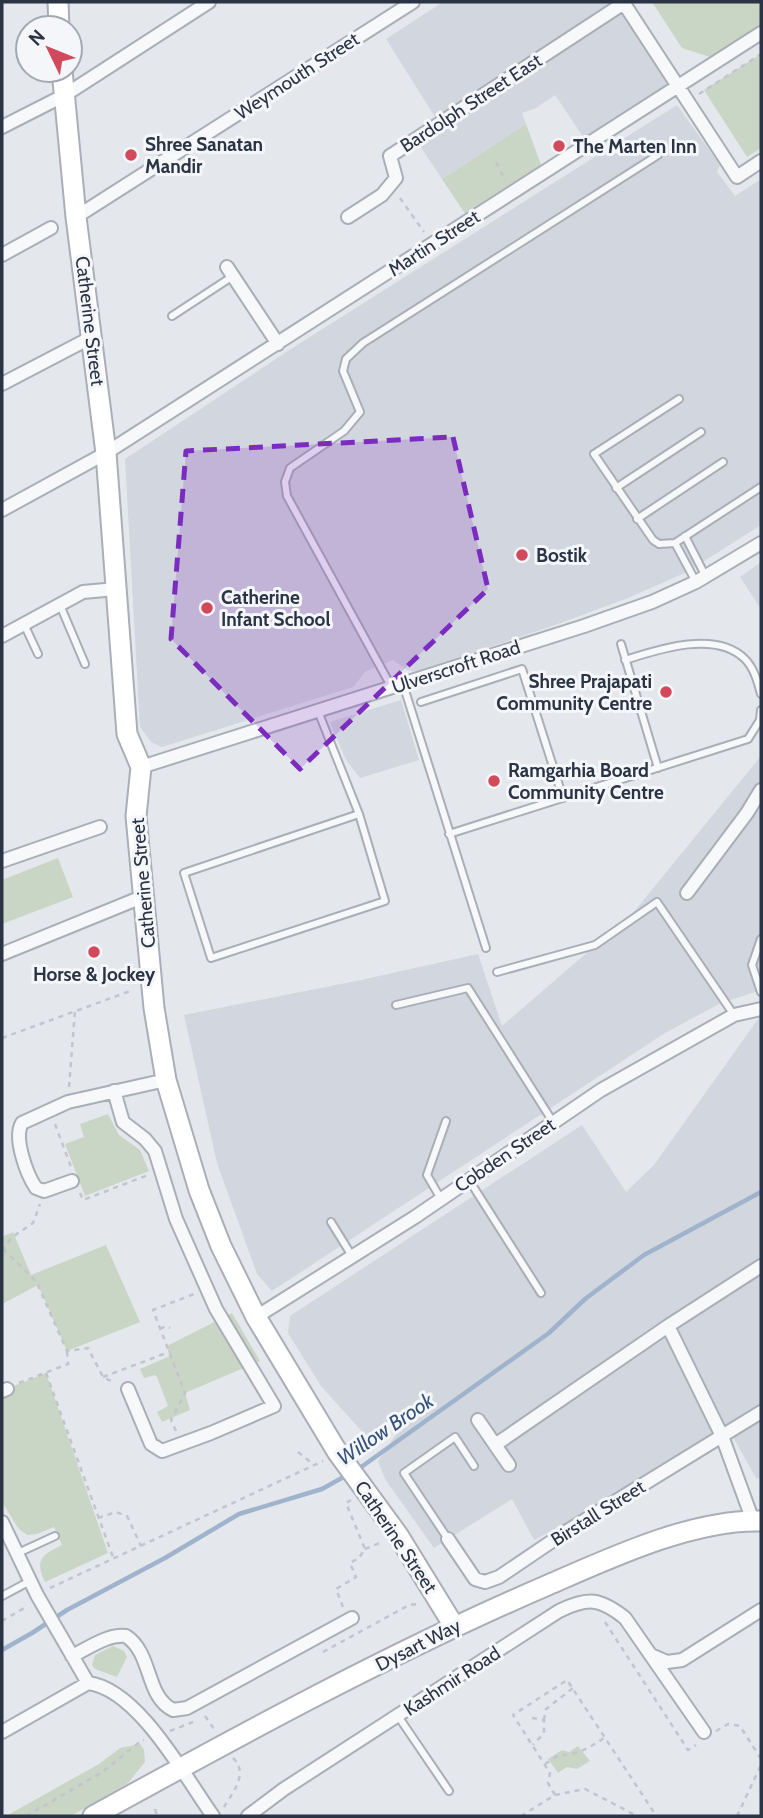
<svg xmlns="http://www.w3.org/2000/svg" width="763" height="1818" viewBox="0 0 763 1818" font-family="Cabin,sans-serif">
  <rect width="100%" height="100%" fill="#e4e7ec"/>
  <path fill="#d2d6de" d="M443 2H618L437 120 386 39Z
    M623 8 673 82 586 141 555 95 536 108 522 113 526 124 442 179 417 141Z
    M677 105 720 165 717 172 735 196 761 179V525L687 572 628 598 555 625 416 672 407 670 393 660 366 671 353 687 162 747 151 742 140 727 125 459 294 347Z
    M761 562V609L740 577Z
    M401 700 419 760 360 778 346 760 330 722Z
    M761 756V990L721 1003 665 1033 272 1291 257 1274 217 1163 184 1015 361 980 478 954 502 1026 633 913Z
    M761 1015V1479L756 1478 733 1437 534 1540 512 1499 434 1548 385 1479 378 1461 412 1411 367 1437 321 1386 288 1333 290 1316 582 1125 626 1192 654 1165Z"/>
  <path fill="#c9d6c5" d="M652 2H761V24L710 57 682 48Z
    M761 54V148L747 157 704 90Z
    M526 124 543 170 468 218 442 179Z
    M58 858 73 897 2 924V880Z
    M108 1114 119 1135 140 1150 149 1171 85 1196 65 1144 84 1137 80 1124Z
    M13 1232 31 1275 106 1245 140 1322 67 1351 38 1285 2 1304V1237Z
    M232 1313 260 1361 185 1393 190 1410 162 1422 157 1412 168 1406 157 1377 155 1375 144 1378 140 1369 170 1356 167 1346Z
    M46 1373 108 1553 45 1582C34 1559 42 1555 62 1545L54 1527 37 1534 27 1535 18 1528 2 1502V1391Z
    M113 1646 124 1651 127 1657 117 1677 95 1669 92 1665 95 1655Z
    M140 1744 144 1750 145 1762 128 1783 71 1816H6L99 1764 120 1748Z
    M578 1746 590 1761 577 1769 567 1767 558 1773 548 1759 562 1750 569 1752Z"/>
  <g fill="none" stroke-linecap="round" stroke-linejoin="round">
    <path stroke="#9fb4cc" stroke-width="4.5" d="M357 1470 549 1333 585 1299 644 1255 761 1192
      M2 1650 32 1633 67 1610 165 1558 239 1514 322 1489 349 1474"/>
    <g stroke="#a9aeb7" stroke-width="10">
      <path id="lane" d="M172 316 233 276
        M679 399 594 454 653 540 659 544 675 543 761 487
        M616 488 701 432
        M637 519 723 462
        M685 536 706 577
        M675 543 696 582
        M60 605 85 664
        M24 624 38 654
        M621 644 658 768
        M625 660C659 649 716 630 745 659 754 668 758 683 761 694
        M403 684 486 948
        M392 688 287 496 285 482 290 468 344 431 360 412 343 371 346 359 363 343 658 155
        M421 702 522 669 563 798
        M318 711 359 814 385 901 211 958 184 873 359 814
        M449 834 748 739 760 720 761 710
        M761 939 752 965 761 992
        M497 972 595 945 657 902 734 1015
        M396 1005 468 988 553 1122
        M469 1180 541 1293
        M441 1199 427 1175 446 1121
        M331 1222 352 1256
        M448 1539 404 1473 455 1437 474 1466
        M18 1553 55 1536
        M2 1596 30 1581
        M398 1716 449 1791"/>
    </g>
    <g stroke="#a9aeb7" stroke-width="16">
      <path id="street" d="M623 2 737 177 761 161
        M2 127 65 95 209 2
        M76 217 413 2
        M348 217 382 195 396 178 390 156 624 3
        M2 255 51 228
        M227 267 278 344
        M2 384 92 337
        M2 510 106 453 761 33
        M2 636 83 592 116 589
        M141 767 584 626 652 602 696 582 761 543
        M2 861 100 827
        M687 893 747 813 761 790
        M2 954 142 897
        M114 1091 123 1122 145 1139 155 1151 176 1219 216 1309 274 1406 211 1433 162 1451 151 1444 128 1389
        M72 1181 44 1191 36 1188C27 1175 13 1138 22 1123L68 1102 166 1080
        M256 1317 415 1217 601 1090 734 1015 761 1009
        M668 1326 722 1436 753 1521
        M2 1391 7 1389
        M478 1420 509 1465
        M495 1445 668 1326 761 1266
        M2 1522 37 1595 88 1683C138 1689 185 1777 213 1816
        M448 1539 475 1579 485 1582 499 1577 564 1533 761 1412
        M651 1655 667 1662 682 1660 761 1610
        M72 1656C89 1648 107 1634 126 1636 153 1654 145 1696 173 1710L187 1708 352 1618
        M2 1732 88 1683
        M248 1816 284 1789 559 1611C588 1597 600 1598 625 1618L704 1732"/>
    </g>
    <g stroke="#a9aeb7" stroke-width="23">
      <path id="secondary" d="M58 2 59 28
        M62 70 76 217 106 453 127 734 141 767 136 816 154 1008 166 1080 199 1190 221 1246 256 1317 338 1453 398 1535 454 1626
        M93 1816C242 1734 392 1652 548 1585 610 1558 693 1519 761 1521"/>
    </g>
    <path stroke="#c2c5cb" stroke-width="2.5" stroke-dasharray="5 5" stroke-linecap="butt" d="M699 94 761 54
      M496 162 505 180
      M400 198 424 232
      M2 1038 133 990
      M69 1087 75 1011
      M55 1124 71 1167
      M80 1193 83 1200 148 1175
      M3 1249 36 1281 67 1351 88 1348 103 1377 115 1383
      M2 1251 11 1238 33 1223 40 1204
      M160 1329 166 1326 170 1328
      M46 1373 113 1557
      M103 1377 169 1352
      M19 1383 68 1364 67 1351
      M176 1431 171 1420 185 1393 153 1310 194 1294
      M298 1452 314 1465
      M98 1518 116 1512 127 1516 141 1546
      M365 1549 382 1542
      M50 1588 323 1461
      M343 1607 336 1589 356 1577 350 1563 359 1558 365 1549 346 1503 351 1500
      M2 1621 26 1607
      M605 1622 688 1750 696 1745
      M323 1652 409 1605 420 1604
      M205 1716 214 1729
      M532 1718 544 1720V1733L533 1745
      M544 1720 546 1709 573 1688
      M170 1731 193 1722
      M716 1731 728 1724 740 1726 761 1759
      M545 1764 559 1755C575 1756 591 1747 604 1738
      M555 1795 548 1783 550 1773 513 1715 567 1680 655 1814 653 1816
      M224 1807C233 1792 249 1773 233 1758
      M155 1809 157 1816
      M26 1816 101 1773 141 1741 144 1740
      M521 1816 555 1795 585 1789 637 1816
      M737 1816 761 1765"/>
    <use href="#lane" stroke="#f7f8fa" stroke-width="6"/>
    <use href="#street" stroke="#f7f8fa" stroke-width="12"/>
    <use href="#secondary" stroke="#fff" stroke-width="19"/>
  </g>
  <path fill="#7b2cbf" fill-opacity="0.2" stroke="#7b2cbf" stroke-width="5" stroke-dasharray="14 9" stroke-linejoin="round" d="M453 437 488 589 300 769 171 639 186 451Z"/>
  <g fill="#d1495b" stroke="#f4f6f9" stroke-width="2.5">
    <circle cx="559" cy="146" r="7"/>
    <circle cx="131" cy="155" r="7"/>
    <circle cx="522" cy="555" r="7"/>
    <circle cx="207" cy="608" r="7"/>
    <circle cx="666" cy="692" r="7"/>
    <circle cx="494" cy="781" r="7"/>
    <circle cx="94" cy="952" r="7"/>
  </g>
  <g text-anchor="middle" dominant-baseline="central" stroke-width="6" stroke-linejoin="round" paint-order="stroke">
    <g font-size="19" fill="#2b3445" stroke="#f4f6f9">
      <text transform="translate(297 76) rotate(-33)">Weymouth Street</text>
      <text transform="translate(471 103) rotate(-33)">Bardolph Street East</text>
      <text transform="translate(434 243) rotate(-33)">Martin Street</text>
      <text transform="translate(90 321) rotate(83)">Catherine Street</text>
      <text transform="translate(456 667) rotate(-18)">Ulverscroft Road</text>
      <text transform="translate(143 883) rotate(-95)">Catherine Street</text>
      <text transform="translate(505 1155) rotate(-34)">Cobden Street</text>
      <text transform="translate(598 1513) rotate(-32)">Birstall Street</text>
      <text transform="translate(396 1537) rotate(56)">Catherine Street</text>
      <text transform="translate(418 1645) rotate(-27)">Dysart Way</text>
      <text transform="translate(452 1681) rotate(-33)">Kashmir Road</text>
    </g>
    <g font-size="19" font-weight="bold" fill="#2b3445" stroke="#f4f6f9" text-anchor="start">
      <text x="145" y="144">Shree Sanatan<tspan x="145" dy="22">Mandir</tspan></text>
      <text x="573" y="146">The Marten Inn</text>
      <text x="536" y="555">Bostik</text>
      <text x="221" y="597">Catherine<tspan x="221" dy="22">Infant School</tspan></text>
      <text x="652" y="681" text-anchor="end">Shree Prajapati<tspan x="652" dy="22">Community Centre</tspan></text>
      <text x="508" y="770">Ramgarhia Board<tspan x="508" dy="22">Community Centre</tspan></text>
      <text x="94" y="974" text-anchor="middle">Horse &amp; Jockey</text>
    </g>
    <g font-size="21" font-style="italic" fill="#34527a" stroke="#f4f6f9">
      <text transform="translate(385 1429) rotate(-34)">Willow Brook</text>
    </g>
  </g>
  <rect width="763" height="1818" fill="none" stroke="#2b3445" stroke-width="7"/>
  <g transform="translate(49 49) rotate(313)"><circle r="33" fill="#f4f6f9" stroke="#a4a8b1" stroke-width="2"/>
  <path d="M0-5L12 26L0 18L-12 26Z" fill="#d1495b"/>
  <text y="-10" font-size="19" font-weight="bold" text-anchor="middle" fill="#2b3445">N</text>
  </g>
</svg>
